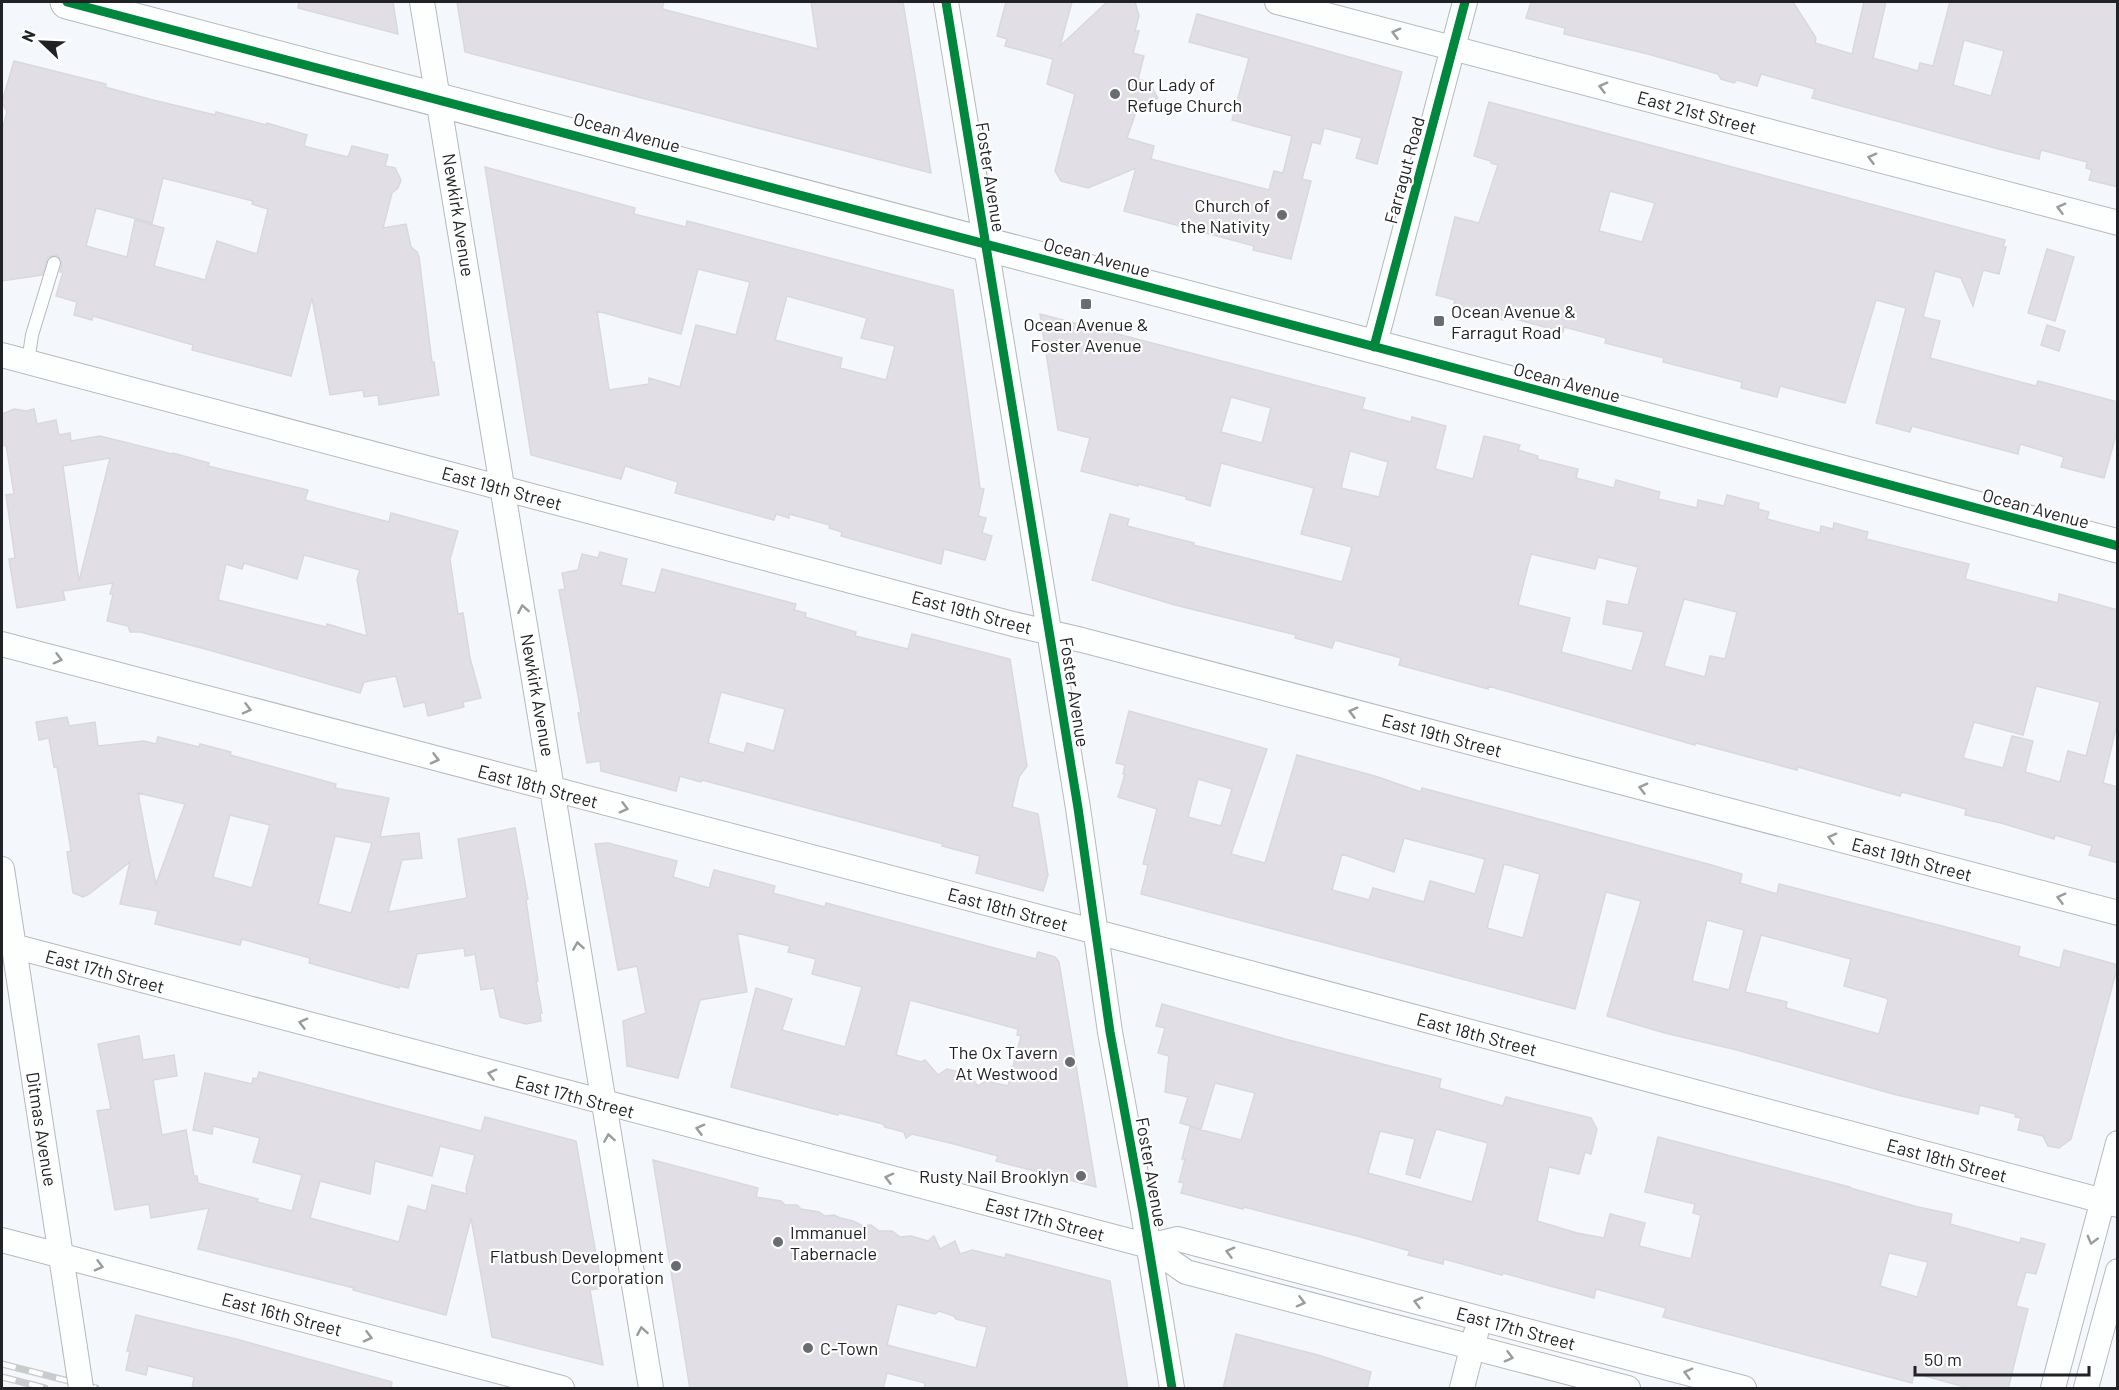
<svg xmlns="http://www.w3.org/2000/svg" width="2119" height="1390" viewBox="0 0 2119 1390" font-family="Barlow,sans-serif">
  <rect width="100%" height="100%" fill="#f4f7fb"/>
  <path fill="#e1dee6" stroke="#d9d9dd" stroke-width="1.5" fill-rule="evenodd" d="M299 2H393L398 34 298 8Z
    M457 2H664L662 9 818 49 811 2H903L931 173 465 52Z
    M1006 2H1072L1060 46 1107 2H1135L1139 16 1135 31H1139L1133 53 1144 56 1138 79 1144 81 1143 84 1151 86 1158 98 1146 105 1139 103 1127 138 1154 146 1151 159 1269 190 1274 171 1283 173 1292 136 1232 120 1249 58 1189 42 1197 14 1402 72 1377 164 1356 158 1362 138 1324 128 1320 144 1312 142 1302 179 1311 181 1291 259 1253 250 1254 246 1124 211 1136 168 1088 188 1061 181 1055 171 1075 94 1047 84 1053 59 1005 46 1007 39 997 36Z
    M1531 2H1793L1816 38 1815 43 1852 54 1864 2H1886L1873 58 1918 71 1920 63 1933 66 1950 2H2118V187L2089 180 2092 170 2086 168 2087 162 2041 150 2039 159 2006 151 1812 98 1815 89 1761 74 1757 86 1737 80 1734 83 1721 79 1718 74 1648 54 1564 34 1565 28 1526 18ZM1964 40 2004 51 1991 96 1953 85Z
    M14 61 106 84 105 87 149 99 215 115 216 112 267 125V123L307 135 304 145 307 147 348 157 352 146 388 155 385 166 395 168 401 180 398 188 392 193 383 228 406 224 411 247 417 252 419 257 432 362H434L439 395 379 405 378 395 364 397 363 390 330 395 312 298 291 376 192 350 193 345 93 316 92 320 74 315 77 302 56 296 63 272H60L62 262 57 255 48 257 42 275 2 281V130L7 112 2 102ZM163 178 253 201 252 204 268 209 257 254 217 241 205 280 154 266 164 228 135 220 127 257 86 246 96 208 152 223Z
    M1489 102 2005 240 2003 247H2006L1999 274 1983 270 1973 306 1961 278 1935 271 1923 317 1940 321 1930 358 2036 386 2038 381 2118 402V428L2104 478 2061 467 2064 457 2020 444 2018 454 1912 426 1910 432 1876 423 1906 308 1876 300 1845 403 1780 386 1777 397 1741 388 1742 382 1663 362 1664 358 1605 343 1606 338 1564 327 1563 332 1504 316 1503 320 1453 307 1455 300 1436 295 1455 217 1479 223 1498 165 1491 163V161L1474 156ZM1610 191 1655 203 1642 242 1599 231Z
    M485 167 635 208 634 214 686 227 687 221 953 290 980 488 984 489 978 516 986 518 982 533 992 536 985 560 944 549 941 564 841 536 842 532 829 528 830 525 789 514V518L776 514 774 520 675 493 678 482 625 466 621 479 531 455ZM698 269 750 282 736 335 696 325 680 387 649 378V384L609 390 597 311 681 334ZM787 296 867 318 861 338 895 346 886 380 840 368 842 358 775 340Z
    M2047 249 2074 257 2055 321 2028 313Z
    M1040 314 1365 398 1362 409 1411 422 1412 417 1446 426 1435 469 1473 479 1484 436 1520 445 1518 450 1538 456 1537 459 1578 469 1576 478 1614 488 1616 480 1660 492 1658 499 1697 508 1698 500 1724 506 1727 495 1759 503 1758 509 1769 512 1767 519 1820 533 1821 526 1833 529 1834 523 1868 532 1866 539 1969 564 1965 579 2058 603 2059 594 2118 610V720L2103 783 2118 787V863L2089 855 2092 846 2055 835 2054 839 2001 823 1965 815 1966 809 1902 792 1900 796 1798 767 1797 770 1696 743 1695 745 1488 686V689L1399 665 1401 658 1335 640 1332 648 1295 638 1296 635 1175 605 1092 580 1110 514 1129 519 1127 526 1194 543 1193 545 1342 582 1352 547 1301 534 1314 488 1221 463 1210 506 1186 499 1187 497 1138 484V486L1081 471 1090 438 1058 430ZM1231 397 1271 408 1262 443 1221 432ZM1350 451 1388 462 1379 497 1341 488ZM1531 554 1595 569 1598 557 1638 567 1628 605 1607 601 1603 624 1644 632 1632 671 1561 652 1570 618 1518 605ZM1684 599 1737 612 1725 659 1710 656 1705 677 1664 666ZM2036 686 2100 702 2086 756 2068 751 2060 782 2025 772 2033 741 2012 736 2003 768 1963 758 1974 722 2023 735Z
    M2047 325 2065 331 2059 351 2041 345Z
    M14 409 26 411 34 409 37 424 56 420 59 435 70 433 71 441 100 436 172 454 173 453 209 463 208 466 308 490 305 500 389 522 391 513 458 531 450 559 458 614 463 613 470 658 481 698 463 702 464 707 428 716 425 702 404 707 396 676 364 682 360 693 209 650 140 632H130L128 626 107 621 113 594H110L113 583 63 591 65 600 17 608 9 559 15 558 6 495 14 494 6 445 2 446V414ZM110 458 79 581 63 466ZM304 555 360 570 357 579 367 636 327 624 326 627 218 600 226 564 242 569 244 563 297 579Z
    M600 552 627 559 621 585 655 593 662 569 796 604 794 610 806 613 805 617 856 632 855 636 908 649 912 634 1010 659 1027 766 1019 777 1012 807 1038 814 1048 875 1043 891 976 873 980 856 942 846 943 844 702 780 701 782 680 776 676 791 601 771 600 761 587 763 578 713 581 712 559 590 565 589 562 573 578 570 582 554 598 558ZM721 692 785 709 774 751 747 743 744 753 708 743Z
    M1129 711 1267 749 1231 854 1265 863 1297 755 1375 776 1421 792 1422 788 1708 864 1742 874 1740 883 1777 894 1779 884 1969 933 2020 947 2018 956 2060 968 2064 950 2118 965 2071 1139 2059 1148 2048 1146 2043 1136 2018 1130 2021 1118 2015 1117 2016 1114 1980 1105 1978 1114 1893 1094 1737 1050 1665 1033 1607 1016 1641 901 1606 892 1575 1009 1141 894 1148 865 1143 864 1157 809 1118 797 1125 774H1123L1125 765 1116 763ZM1198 779 1232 789 1221 826 1188 817ZM1404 838 1485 859 1475 894 1430 881 1424 902 1373 888 1369 900 1332 890 1342 854 1394 872ZM1504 864 1540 874 1523 938 1487 928ZM1707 920 1744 930 1729 990 1692 981ZM1761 935 1851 959 1844 986 1886 998 1888 1000 1879 1034 1786 1008 1787 1002 1745 992Z
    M67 717 69 726 95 722 98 746 144 741 156 744 158 737 199 747 200 744 231 752 230 755 336 784 335 788 389 798 380 837 419 833 422 858 402 860 388 912 467 898 458 839 515 828 528 899 526 900 538 981H536L542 1013H540L541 1021 526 1024 500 1017 494 988 481 990 475 954 465 956 464 948 417 954 408 988 399 986V988L309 963 310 958 242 939 240 945 155 924 158 911 120 904 130 862 89 894 83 897 73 893 67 852 71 851 57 767H54L49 738 39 740 36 722ZM138 793 185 804 156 884 148 846ZM230 815 270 825 252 888 213 877ZM335 836 372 843 351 913 318 904Z
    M608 843 677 861 673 877 709 888 714 870 775 886 773 893 825 907 826 903 1036 959 1038 952 1055 957 1059 962 1096 1187 996 1161 998 1156 954 1144 912 1134 906 1138 904 1132 885 1127 883 1124 839 1113 838 1115 731 1087 756 988 792 999 782 1030 845 1047 862 987 812 974 816 959 788 952 790 946 737 933 747 992 700 1000 678 1078 627 1066 623 1021 646 1013 637 966 618 970 595 844ZM910 1000 1018 1029 1017 1035 1021 1036 1008 1086 986 1081 978 1086 968 1074 947 1069 938 1075 925 1060 921 1062 896 1055Z
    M1162 1004 1285 1039 1441 1079 1439 1088 1503 1106 1506 1097 1591 1118 1597 1129 1591 1154 1585 1152 1579 1174 1549 1167 1537 1221 1577 1233 1604 1238 1610 1214 1645 1223 1639 1246 1691 1259 1701 1215 1693 1213 1695 1204 1645 1192 1658 1137 1850 1187V1188L1918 1207 1952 1214 1950 1224 2020 1243 2021 1238 2045 1244 2036 1274 2026 1272 2016 1306 2028 1309 2008 1389H1972L1914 1373 1912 1383 1663 1317 1666 1308 1596 1289 1594 1298 1503 1273 1502 1275 1444 1259 1443 1264 1408 1255 1410 1251 1357 1236 1244 1207 1243 1209 1181 1193 1184 1183 1179 1182 1185 1159H1182L1190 1127 1241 1140 1255 1093 1215 1083 1201 1129 1180 1123 1188 1097 1165 1092 1169 1056 1158 1053 1165 1028 1156 1026ZM1436 1129 1488 1143 1472 1202 1368 1173 1380 1131 1415 1139 1406 1174 1420 1178ZM1889 1253 1928 1262 1917 1297 1880 1286Z
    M139 1036 143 1060 174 1055 177 1076 153 1080 162 1135 186 1130 194 1176H197L198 1183 258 1199 257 1202 292 1211 302 1175 253 1162 260 1138 213 1126 212 1134 193 1130 205 1073 252 1084 253 1078 257 1079 259 1072 481 1131 485 1117 576 1141 602 1288 590 1290 603 1365 492 1337 471 1218 446 1315 353 1290 354 1288 198 1249 209 1208 151 1218 149 1204 115 1210 97 1111 111 1109 98 1044ZM440 1146 475 1155 466 1188 467 1194 432 1185 426 1211 408 1206 399 1242 310 1218 320 1181 370 1194 375 1161 432 1176Z
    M653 1160 758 1188 756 1197 781 1201 785 1205H797L801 1209 819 1212 825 1216 834 1215 840 1218 853 1221 863 1226 871 1225 879 1231H892L900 1237 911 1236 928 1241 934 1236 940 1249 955 1241 960 1254 972 1250 1005 1258 1006 1254 1110 1281 1128 1389H924L925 1383 887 1373 883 1389H690ZM897 1304 935 1314 939 1311 954 1316 956 1319 987 1327 976 1368 887 1345Z
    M136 1315 236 1339 392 1382 391 1389H192L194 1377 148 1366 146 1375 126 1370 130 1351H127Z
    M1236 1334 1318 1355 1371 1372 1367 1389H1223Z"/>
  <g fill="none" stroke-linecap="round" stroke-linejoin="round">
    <g stroke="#b6b9bc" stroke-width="14">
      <path id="lane" d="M28 362 32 335 54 263"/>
    </g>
    <g stroke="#b6b9bc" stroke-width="26">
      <path id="street" d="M422 2 651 1388
        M946 2 1078 808 1110 1032 1143 1212 1172 1388
        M1277 2 2118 223
        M1374 347 1465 2
        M2 355 1013 624 1082 640 2118 913
        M2 644 1123 939 2118 1205
        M2 869 75 1348
        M2 943 1149 1246 1186 1272 1628 1388
        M2 1240 562 1388
        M1149 1246 1178 1239 1744 1388
        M1462 1388 1476 1333
        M2053 1388 2118 1143
        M2086 1388 2118 1271"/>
    </g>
    <g stroke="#b6b9bc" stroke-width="35">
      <path id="secondary" d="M67 2 1406 355 2118 546"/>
    </g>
    <use href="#lane" stroke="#fdfefe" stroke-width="12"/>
    <use href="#street" stroke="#fdfefe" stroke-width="24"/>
    <use href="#secondary" stroke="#fdfefe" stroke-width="33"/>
    <g stroke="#cacbcc" stroke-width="7">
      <path id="rail" d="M2 1364 96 1388
        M2 1377 45 1388"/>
    </g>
    <use href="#rail" stroke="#fff" stroke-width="4.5" stroke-dasharray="14" stroke-linecap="butt"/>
    <g stroke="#b6b9bc" stroke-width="26" stroke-linecap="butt">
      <path id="street-bridge" d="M75 1348 81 1388"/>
    </g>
    <use href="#street-bridge" stroke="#fdfefe" stroke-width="24"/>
    <g stroke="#fff" stroke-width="13">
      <path id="cycleway" d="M67 2 1406 355 2118 546
        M946 2 1078 808 1110 1032 1143 1212 1172 1388
        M1374 347 1465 2"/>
    </g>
    <use href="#cycleway" stroke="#00873e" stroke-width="9"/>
  </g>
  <defs><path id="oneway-chevron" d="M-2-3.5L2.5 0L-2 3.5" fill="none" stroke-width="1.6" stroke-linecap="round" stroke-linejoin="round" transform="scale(1.5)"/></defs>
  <g stroke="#9a9b9c">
    <use href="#oneway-chevron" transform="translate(1396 33) rotate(-165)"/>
    <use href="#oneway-chevron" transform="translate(1603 87) rotate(-165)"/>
    <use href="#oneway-chevron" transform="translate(1872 158) rotate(-165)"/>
    <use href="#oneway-chevron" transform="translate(2061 208) rotate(-165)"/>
    <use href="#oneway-chevron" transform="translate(523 609) rotate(-100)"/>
    <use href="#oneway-chevron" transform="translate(58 659) rotate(15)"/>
    <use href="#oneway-chevron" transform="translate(247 709) rotate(15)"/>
    <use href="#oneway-chevron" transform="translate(1353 712) rotate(-165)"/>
    <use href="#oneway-chevron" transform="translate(435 759) rotate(15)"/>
    <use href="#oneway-chevron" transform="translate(1643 788) rotate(-165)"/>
    <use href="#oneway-chevron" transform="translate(624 808) rotate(15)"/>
    <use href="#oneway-chevron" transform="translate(1832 838) rotate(-165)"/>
    <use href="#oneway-chevron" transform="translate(2061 898) rotate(-165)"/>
    <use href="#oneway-chevron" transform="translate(578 946) rotate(-99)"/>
    <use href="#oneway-chevron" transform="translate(303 1023) rotate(-165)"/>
    <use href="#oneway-chevron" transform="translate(492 1074) rotate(-165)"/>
    <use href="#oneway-chevron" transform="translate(700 1129) rotate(-165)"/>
    <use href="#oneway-chevron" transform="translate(609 1138) rotate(-99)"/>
    <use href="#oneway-chevron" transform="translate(889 1178) rotate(-165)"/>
    <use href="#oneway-chevron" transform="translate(2092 1240) rotate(105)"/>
    <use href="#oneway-chevron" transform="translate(1230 1252) rotate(-165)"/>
    <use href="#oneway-chevron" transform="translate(99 1266) rotate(15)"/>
    <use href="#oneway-chevron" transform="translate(1301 1302) rotate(15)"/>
    <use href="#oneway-chevron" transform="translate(1418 1302) rotate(-165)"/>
    <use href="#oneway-chevron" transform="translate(642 1331) rotate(-100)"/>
    <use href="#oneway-chevron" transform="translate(368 1337) rotate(15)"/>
    <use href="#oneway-chevron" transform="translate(1509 1357) rotate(15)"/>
    <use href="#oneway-chevron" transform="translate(1688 1373) rotate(-165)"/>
  </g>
  <g fill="#6a6d70" stroke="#fff" stroke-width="2">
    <circle cx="1115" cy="94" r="6"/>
    <circle cx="1282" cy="215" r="6"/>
    <rect x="1080" y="298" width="12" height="12" rx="3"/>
    <rect x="1433" y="315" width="12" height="12" rx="3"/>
    <circle cx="1070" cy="1062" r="6"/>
    <circle cx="1081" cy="1176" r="6"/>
    <circle cx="778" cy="1242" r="6"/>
    <circle cx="676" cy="1266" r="6"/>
    <circle cx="808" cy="1348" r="6"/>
  </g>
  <g text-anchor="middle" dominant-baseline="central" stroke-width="4.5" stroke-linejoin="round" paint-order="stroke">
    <g font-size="18" fill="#202225" stroke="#fff" text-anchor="start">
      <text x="1127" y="84">Our Lady of<tspan x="1127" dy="21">Refuge Church</tspan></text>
      <text x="1270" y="205" text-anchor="end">Church of<tspan x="1270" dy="21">the Nativity</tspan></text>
      <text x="1451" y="311">Ocean Avenue &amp;<tspan x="1451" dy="21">Farragut Road</tspan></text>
      <text x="1086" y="324" text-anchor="middle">Ocean Avenue &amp;<tspan x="1086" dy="21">Foster Avenue</tspan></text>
      <text x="1058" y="1052" text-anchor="end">The Ox Tavern<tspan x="1058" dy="21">At Westwood</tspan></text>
      <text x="1069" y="1176" text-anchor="end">Rusty Nail Brooklyn</text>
      <text x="790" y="1232">Immanuel<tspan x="790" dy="21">Tabernacle</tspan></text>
      <text x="664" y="1256" text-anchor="end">Flatbush Development<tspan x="664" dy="21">Corporation</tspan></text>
      <text x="820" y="1348">C-Town</text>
    </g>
    <g font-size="18" fill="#202225" stroke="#fff">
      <text transform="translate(1697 112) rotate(15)">East 21st Street</text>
      <text transform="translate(627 132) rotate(15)">Ocean Avenue</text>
      <text transform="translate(1404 170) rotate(-75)">Farragut Road</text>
      <text transform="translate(991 177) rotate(81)">Foster Avenue</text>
      <text transform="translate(459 215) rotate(81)">Newkirk Avenue</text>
      <text transform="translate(1097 257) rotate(15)">Ocean Avenue</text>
      <text transform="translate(1567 382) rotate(15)">Ocean Avenue</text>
      <text transform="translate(502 488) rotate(15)">East 19th Street</text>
      <text transform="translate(2036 508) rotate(15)">Ocean Avenue</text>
      <text transform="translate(972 612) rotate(15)">East 19th Street</text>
      <text transform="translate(1075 692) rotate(81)">Foster Avenue</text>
      <text transform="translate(538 695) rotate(80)">Newkirk Avenue</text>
      <text transform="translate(1442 735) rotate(15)">East 19th Street</text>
      <text transform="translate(538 786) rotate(15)">East 18th Street</text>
      <text transform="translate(1912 859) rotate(15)">East 19th Street</text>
      <text transform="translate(1008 909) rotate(15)">East 18th Street</text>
      <text transform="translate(105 971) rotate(15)">East 17th Street</text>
      <text transform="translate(1477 1034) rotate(15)">East 18th Street</text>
      <text transform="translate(575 1096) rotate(15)">East 17th Street</text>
      <text transform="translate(42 1129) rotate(81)">Ditmas Avenue</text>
      <text transform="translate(1947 1160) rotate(15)">East 18th Street</text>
      <text transform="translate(1152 1172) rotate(80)">Foster Avenue</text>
      <text transform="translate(1045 1219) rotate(15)">East 17th Street</text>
      <text transform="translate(282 1314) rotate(15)">East 16th Street</text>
      <text transform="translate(1516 1328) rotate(15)">East 17th Street</text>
    </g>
  </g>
  <rect width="2119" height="1390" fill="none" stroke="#202225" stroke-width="6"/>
  <g transform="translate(42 42) rotate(293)" stroke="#ffffff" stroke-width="4.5" paint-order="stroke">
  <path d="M0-4.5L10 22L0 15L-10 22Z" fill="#202225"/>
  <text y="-9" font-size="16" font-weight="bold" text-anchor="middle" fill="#202225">N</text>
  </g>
  <path d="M1915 1366v9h174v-9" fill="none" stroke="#202225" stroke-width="3"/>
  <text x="1924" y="1366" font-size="18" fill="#202225" stroke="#ffffff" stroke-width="4.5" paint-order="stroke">50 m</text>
</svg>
